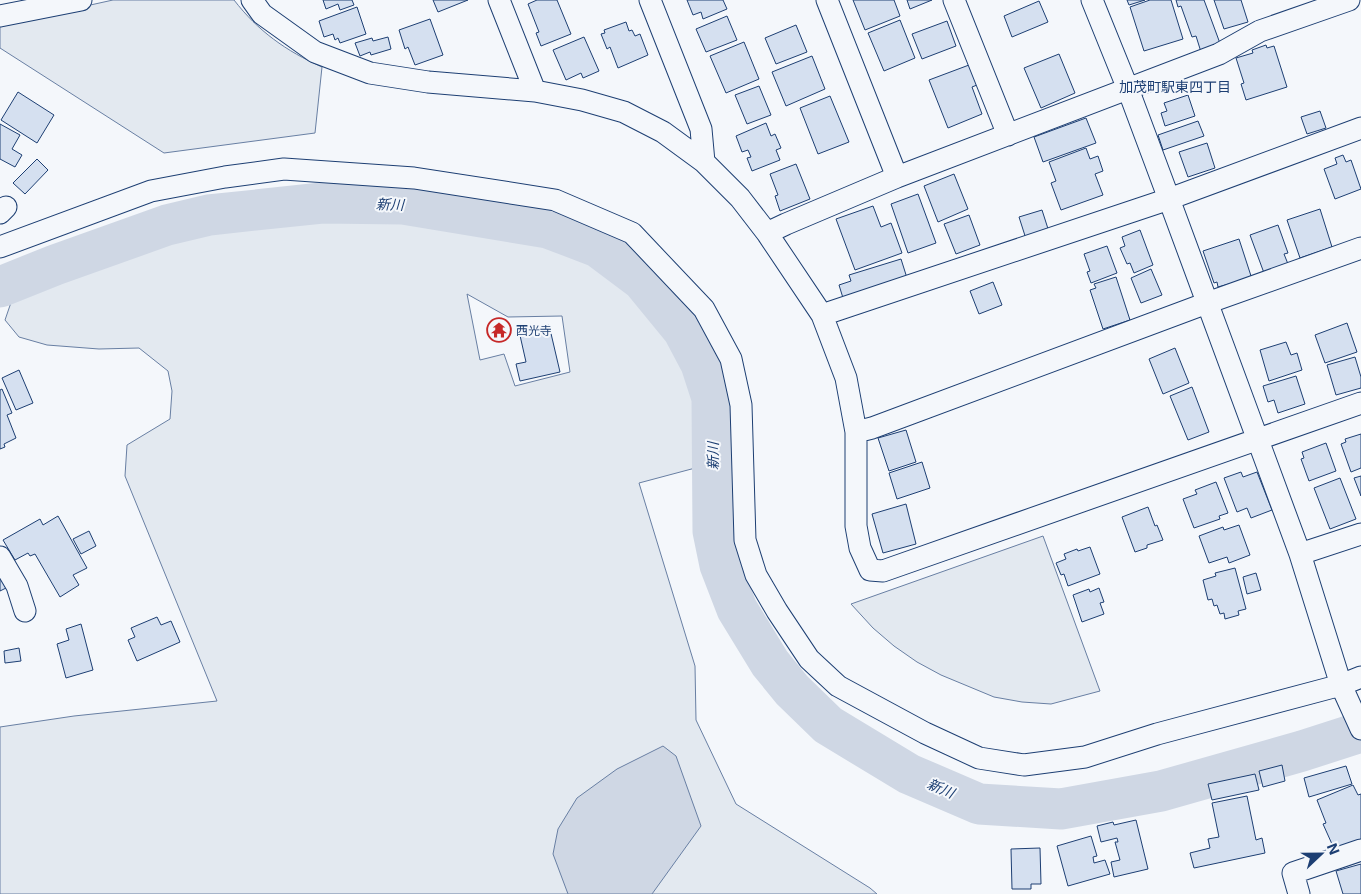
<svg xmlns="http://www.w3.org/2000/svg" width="1361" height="894" viewBox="0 0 1361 894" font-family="Inter,'Noto Sans JP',sans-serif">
  <rect width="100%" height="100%" fill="#f4f7fb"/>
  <path fill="#e3e9f0" stroke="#687fa3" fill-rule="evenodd" d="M113 0H234C258 31 286 51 322 67L315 133 164 153 0 48V25Z
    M360 210 488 222 599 255 649 305 697 391 699 467 639 483 695 666 696 720 736 804 870 888 877 894H0V727L74 716 217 701 125 476 127 445 170 419 172 391 168 371 139 348 99 349 47 345 19 337 5 320 17 285 193 224 267 213ZM467 294 508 317 562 316 570 372 515 386 504 354 480 360Z
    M1043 536 1100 691 1051 704 1022 702 994 697 941 675 917 662 894 646 873 628 851 604Z"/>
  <path fill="#cfd7e4" stroke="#687fa3" d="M663 746 676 756 701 826 652 894H568L553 854 558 829 577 798 617 769Z"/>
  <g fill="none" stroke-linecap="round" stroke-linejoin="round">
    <path stroke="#cfd7e4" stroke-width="41" d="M0 287 55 265 167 225 209 215 322 203 403 204 548 228 598 247 642 280 683 330 701 364 712 398 713 531 720 565 737 609 770 663 792 690 828 725 909 774 979 804 1061 809 1161 791 1302 751 1361 732"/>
  </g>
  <path fill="#d5e0f0" stroke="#1d3f73" d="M323 0H352L354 5 340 10 338 4 326 9Z
    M433 0H468L438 12Z
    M537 0H557L571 34 541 46 536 33 539 32 528 4Z
    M687 0H723L727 9 703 19 701 12 693 15Z
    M853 0H894L900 16 865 30Z
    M907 0H932L910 9Z
    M1127 0H1145L1129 5Z
    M1150 0H1171L1183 39 1144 51 1130 7Z
    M1176 0H1204L1221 46 1201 52 1196 36 1192 37 1181 6 1178 7Z
    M1214 0H1241L1248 22 1224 29Z
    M1039 1 1048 22 1012 37 1004 16Z
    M357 7 366 34 340 43 338 38 335 40 333 34 324 37 319 21Z
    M727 16 737 40 706 52 696 29Z
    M430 19 443 55 415 65 408 47 405 49 399 30Z
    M900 20 915 58 884 71 868 33Z
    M947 21 956 46 922 59 912 34Z
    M626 22 629 31 632 30 635 36 640 34 648 55 618 68 610 47 607 49 601 34 605 33 604 30Z
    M796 25 807 52 776 64 765 38Z
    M388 37 391 49 371 55 370 52 360 56 355 43 372 38 373 41Z
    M584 37 599 71 583 78 581 73 566 80 553 50Z
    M744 42 759 79 726 93 710 56Z
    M1266 45 1267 48 1274 46 1287 87 1246 100 1241 84 1244 83 1236 58 1253 53 1252 50Z
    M1059 54 1075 93 1041 108 1024 68Z
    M812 56 825 89 786 106 772 72Z
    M969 65 977 85 972 87 982 114 948 128 929 80Z
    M759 86 771 115 747 124 735 95Z
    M18 92 54 115 37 143 1 120Z
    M1188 95 1195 116 1165 126 1161 113 1167 111 1164 103Z
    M830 96 849 142 818 154 800 108Z
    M1320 111 1326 128 1307 134 1301 117Z
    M1086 118 1096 143 1043 162 1034 137Z
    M1198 121 1204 136 1163 150 1158 135Z
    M766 123 771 136 775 134 781 148 776 150 780 160 752 171 747 158 751 157 748 150 742 152 736 136Z
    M0 124 20 135 12 149 22 155 15 167 0 159Z
    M1207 143 1215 168 1188 177 1179 152Z
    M1086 148 1090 159 1098 156 1103 171 1095 174 1103 195 1061 210 1051 183 1056 181 1049 162Z
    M1343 155 1346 162 1351 160 1361 189 1335 199 1324 169 1337 164 1335 158Z
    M37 159 48 170 25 194 13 183Z
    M796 164 810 199 780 211 775 196 778 195 770 174Z
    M954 174 968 209 938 222 924 186Z
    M918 194 936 243 908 253 891 204Z
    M873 206 881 227 891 223 902 253 855 270 836 219Z
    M1320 209 1332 247 1300 258 1287 220Z
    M1042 210 1050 235 1027 242 1019 217Z
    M969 215 980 245 956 254 944 224Z
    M1278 225 1288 253 1284 254 1288 264 1264 273 1250 235Z
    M1140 230 1153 265 1134 273 1130 263 1127 264 1120 248 1125 246 1122 237Z
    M1239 239 1252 279 1236 282 1218 287 1217 282 1214 283 1203 251Z
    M1107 246 1117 273 1091 283 1087 272 1090 271 1084 254Z
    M901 259 907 278 843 298 839 285 851 281 849 275Z
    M1151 269 1162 295 1141 303 1131 278Z
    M1116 277 1130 320 1103 329 1090 290 1096 288 1094 284Z
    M993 282 1002 305 979 314 970 291Z
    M1347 323 1357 352 1325 363 1315 335Z
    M549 325 560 372 520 381 516 364 526 362 519 331Z
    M1286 342 1291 355 1297 353 1302 370 1269 381 1260 350Z
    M1175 348 1189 383 1163 394 1149 359Z
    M1355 357 1361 377V388L1336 395 1327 365Z
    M19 370 33 403 16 410 2 378Z
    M1296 376 1305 404 1278 413 1274 400 1268 402 1263 386Z
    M1192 387 1209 432 1188 440 1170 396Z
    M2 389 12 413 7 415 16 438 4 444 5 447 0 449V390Z
    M906 430 916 462 889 471 878 438Z
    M1361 434V468L1351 472 1341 444 1346 442 1345 439Z
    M1326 443 1336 471 1309 481 1301 459 1304 458 1302 452Z
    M922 462 930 488 897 499 889 473Z
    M1241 472 1243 477 1257 472 1272 510 1251 518 1247 508 1237 512 1224 478Z
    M1361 476V496L1354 478Z
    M1340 478 1356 519 1330 529 1314 488Z
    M1216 482 1228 513 1219 516 1220 519 1194 528 1183 499 1197 494 1195 490Z
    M906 504 916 544 883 553 872 514Z
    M1148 507 1155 526 1157 525 1163 540 1147 545V548L1135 552 1122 517Z
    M58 516 87 568 73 575 79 585 60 597 35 554 30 556 28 553 15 560 3 540 40 519 43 525Z
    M1239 525 1250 555 1229 563 1227 557 1209 563 1199 536 1223 527 1224 530Z
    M89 531 96 546 81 554 73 539Z
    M1090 547 1100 574 1068 586 1064 574 1061 575 1056 563 1066 559 1064 554 1077 549 1078 551Z
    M1235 568 1246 609 1238 611 1239 615 1225 619 1224 613 1220 614 1217 605 1214 606 1212 599 1208 600 1203 580 1216 576 1215 573Z
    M1256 573 1261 590 1247 594 1243 577Z
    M0 576 6 588 0 591Z
    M1099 588 1104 602 1100 603 1104 614 1082 622 1073 595 1089 589 1090 592Z
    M157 617 161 625 171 621 180 642 137 661 128 640 135 637 131 628Z
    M81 624 93 670 66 678 57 644 69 640 66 629Z
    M19 648 21 661 5 663 4 651Z
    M1282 765 1285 781 1263 787 1259 771Z
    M1346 766 1352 784 1309 797 1304 778Z
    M1255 774 1259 790 1212 800 1208 784Z
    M1353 785 1358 795 1361 794V843L1336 853 1323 824 1326 823 1317 800Z
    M1247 796 1256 840 1262 838 1265 853 1194 868 1190 853 1210 848 1208 839 1219 837 1212 803Z
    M1136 820 1148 869 1114 877 1111 862 1120 860 1115 842H1118L1117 838 1101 842 1097 826 1113 822 1114 825Z
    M1091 836 1097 856 1093 857 1094 863 1105 860 1110 874 1068 886 1057 846Z
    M1040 848 1041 884H1031V889H1012L1011 849Z
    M1361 864V894H1343L1336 871Z"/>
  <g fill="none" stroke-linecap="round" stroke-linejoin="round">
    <g stroke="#1d3f73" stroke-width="23">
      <path id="minor" d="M252 0 262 14 315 52 370 73 428 82 535 91 582 100 624 112 663 132 704 162 740 198 767 233 822 315 846 378 856 432V526L860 548 870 570 883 571 1361 403
        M499 0 535 91
        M650 0 701 129 704 162
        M827 0 897 177
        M954 0 1008 135
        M1092 0 1128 89 1169 199 1300 554 1341 685 1361 729
        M0 16 81 0
        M0 213 6 207
        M767 233 786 224 897 177 1219 54 1260 31 1349 0
        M0 247 151 191 225 177 284 169 414 178 555 200 632 233 704 309 731 359 741 405 745 540 756 575 777 611 809 659 838 686 925 733 979 758 1024 765 1085 757 1157 734 1341 685 1361 677
        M822 315 1169 199 1361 128
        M856 432 872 428 1207 303 1361 248
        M1300 554 1361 534
        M0 557 17 586 25 611
        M1299 894 1293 873 1361 850"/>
    </g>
    <use href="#minor" stroke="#f4f7fb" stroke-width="21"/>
  </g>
  <defs>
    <g id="temple-ring" transform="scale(1.25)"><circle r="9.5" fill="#f4f7fb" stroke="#c62828" stroke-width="1.5"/><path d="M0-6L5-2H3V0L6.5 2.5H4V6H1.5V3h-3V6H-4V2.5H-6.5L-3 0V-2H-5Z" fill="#c62828"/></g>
  </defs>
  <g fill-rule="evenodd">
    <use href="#temple-ring" x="499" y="330"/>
  </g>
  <g text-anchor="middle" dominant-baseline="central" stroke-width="4" stroke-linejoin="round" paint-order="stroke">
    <g font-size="12" fill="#1d3f73" stroke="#f4f7fb" text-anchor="start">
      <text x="516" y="330">西光寺</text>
    </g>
    <g font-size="14" fill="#1d3f73" stroke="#f4f7fb">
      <text x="1175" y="86">加茂町駅東四丁目</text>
    </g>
    <g font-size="14" font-style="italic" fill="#1d3f73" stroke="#f4f7fb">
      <text transform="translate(390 204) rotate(2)">新川</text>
      <text transform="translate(712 456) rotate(-90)">新川</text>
      <text transform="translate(941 788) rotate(23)">新川</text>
    </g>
  </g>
  <g transform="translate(1321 854) rotate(68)" stroke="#f4f7fb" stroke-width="4" paint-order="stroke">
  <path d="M0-4L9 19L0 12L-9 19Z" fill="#1d3f73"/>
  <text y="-8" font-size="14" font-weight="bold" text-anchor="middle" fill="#1d3f73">N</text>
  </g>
</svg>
